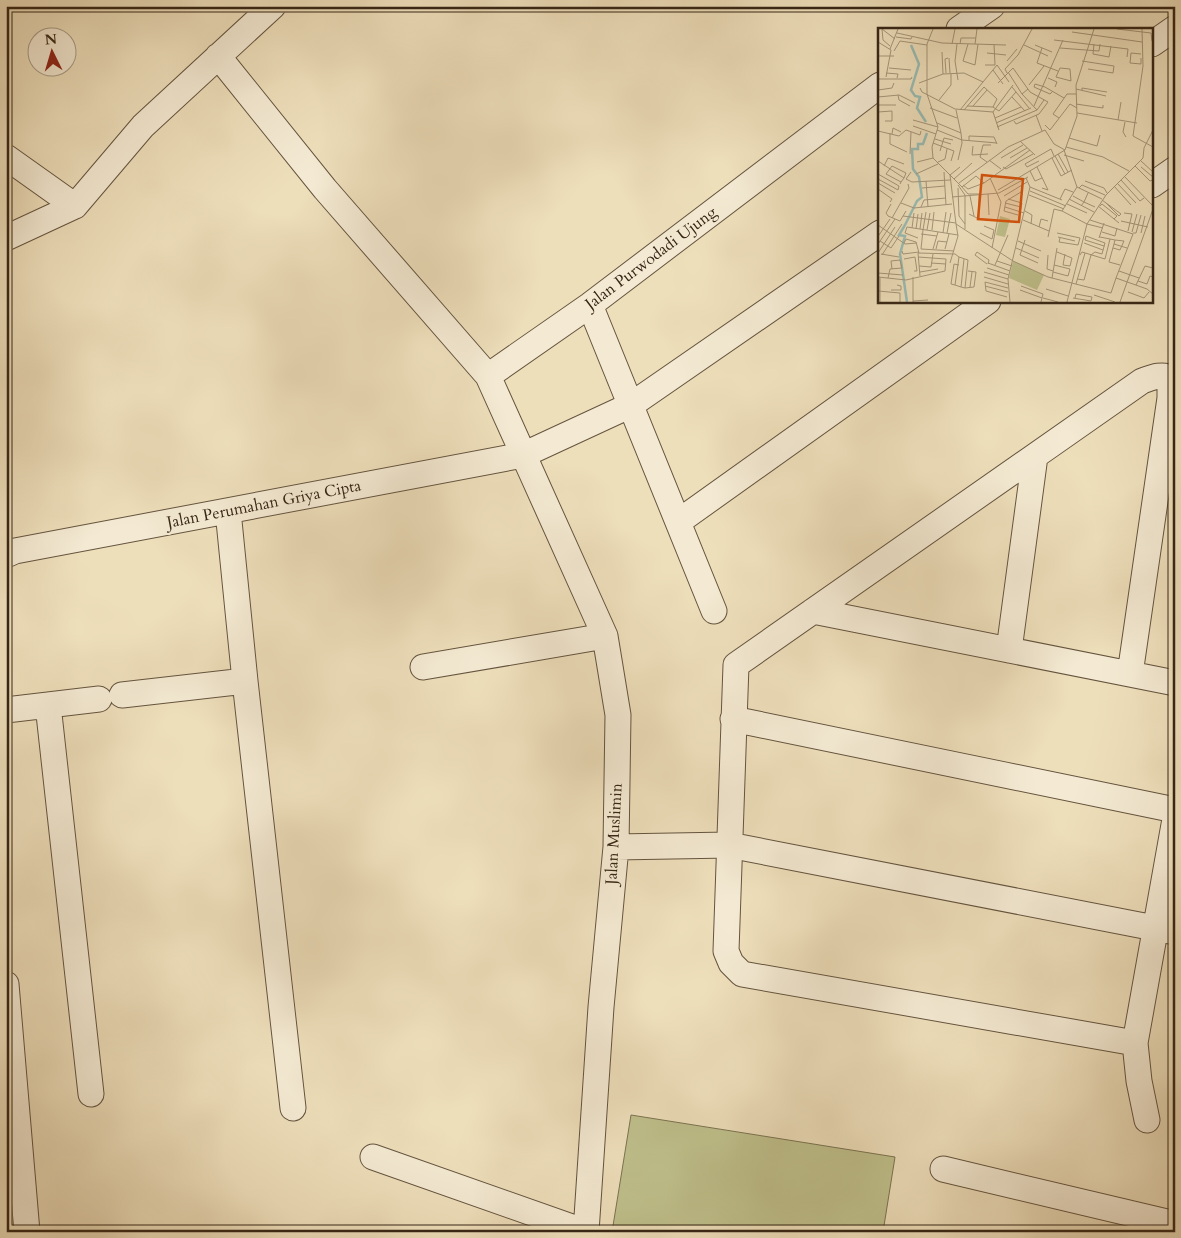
<svg xmlns="http://www.w3.org/2000/svg" width="1181" height="1238" viewBox="0 0 1181 1238" font-family="Cardo,serif">
  <rect width="100%" height="100%" fill="#eedfbb"/>
  <filter id="stains"><feTurbulence type="fractalNoise" baseFrequency=".004" numOctaves="4"/><feColorMatrix values="0 0 0 0 .2 0 0 0 0 .09 0 0 0 0 .02 0 0 0 .5 -.17"/></filter>
  <radialGradient id="worn" r=".72"><stop offset=".6" stop-color="#630" stop-opacity="0"/><stop offset="1" stop-color="#630" stop-opacity=".3"/></radialGradient>
  <path fill="#bfc08c" stroke="#7b7351" d="M631 1115 895 1157 883 1232H612Z"/>
  <g fill="none" stroke-linecap="round" stroke-linejoin="round">
    <g stroke="#65543f" stroke-width="27">
      <path id="minor" d="M959 29 992 6
        M1152 44 1175 28
        M218 56 325 189 488 376 605 636 618 715 616 847 601 1007 586 1232
        M6 157 75 206
        M1152 185 1175 169
        M6 238 75 206 143 126 273 6
        M590 305 714 611
        M488 376 590 305 880 85
        M228 511 245 681 293 1108
        M678 522 988 301
        M6 555 15 551 523 455 631 405 880 233
        M813 611 1175 683
        M1009 650 1035 456
        M423 667 605 636
        M1130 674 1170 398V378C1162 373 1151 378 1142 381L736 665 726 951 731 963 742 974 1135 1043
        M122 695 245 681
        M48 705 91 1094
        M6 710 99 699
        M733 719 1175 810
        M616 847 729 845 1175 932
        M6 984 27 1232
        M1147 1120 1139 1081 1135 1043 1175 819
        M373 1157 586 1232
        M943 1169 1175 1224"/>
    </g>
    <use href="#minor" stroke="#f4ead3" stroke-width="25"/>
  </g>
  <g text-anchor="middle" dominant-baseline="central" stroke-width="4.5" stroke-linejoin="round" paint-order="stroke">
    <g font-size="16" fill="#372616" stroke="#f4ead3">
      <text transform="translate(651 258) rotate(-37)">Jalan Purwodadi Ujung</text>
      <text transform="translate(264 504) rotate(-11)">Jalan Perumahan Griya Cipta</text>
      <text transform="translate(614 834) rotate(-87)">Jalan Muslimin</text>
    </g>
  </g>
  <g transform="translate(878 28)">
    <rect width="275" height="275" fill="#eedfbb"/>
    <path d="M122 188 132 191 127 209 118 207ZM135 233 166 247 159 262 131 250Z" fill="#bfc08c"/>
    <path fill="none" stroke="#99bcb4" stroke-width="2.5" d="M33 17 41 36 33 62 37 68 42 69 39 80 48 94M27 197 39 173 44 169 41 149 35 141 34 121H40V116H45L49 105M27 197 21 207 27 208 22 226 29 274"/>
    <path fill="none" stroke="#a59579" stroke-width="1" d="M4 1 5 12 12 18M4 1 17 11M55 1 49 16V66L60 99 54 119 55 130 72 147 78 196 135 233 170 249 233 265 238 250 269 261 275 266M239 1 273 5 274 13M264 1 265 38 255 108 275 119M194 4 264 14M19 5 64 15 128 17M18 9 33 11 34 9M176 12 250 21 249 29M0 14 13 22 8 49M74 16 77 1M79 16 77 33 80 52M82 16 83 10H98M90 16 85 33 97 37 100 16M97 16 99 1M216 16 215 26 231 29 233 18M146 17 170 28M157 17 174 24M164 20 159 35 180 43M182 20 221 23 222 16M12 21 20 1M16 23 22 13 49 17M64 24 65 46M109 25 128 27M0 28H16M71 30 72 45M263 30V36L252 35 253 25 263 26M129 33 139 21M204 33 236 38 235 45 210 41M107 37H117L116 16M11 40 33 42M182 40 192 41 193 53 178 49ZM115 42 125 56M130 44 144 66 150 61M8 45 20 46 19 50M68 45 67 31 70 30M129 45 127 41 140 27 154 1M170 50 179 54 177 59M0 51H33L34 49M41 55 65 46 86 45 105 54 119 37 131 54M120 55 135 40 152 64 170 74 161 86 138 96 136 93M151 57 166 38M134 59 151 80M156 59 157 56 167 59 186 70M156 59 172 66 175 63M42 60 44 64 77 81 115 84 121 102M198 61 228 68M0 62 14 60 16 55M204 62V60L229 64M144 66 159 82M20 67 21 72 32 78M0 69 21 67 37 75M134 69 147 83M61 72 73 57V46M198 76 225 80V77M0 77H18M89 78 115 79 121 83M95 78 109 62M156 78 185 12M52 80 79 90M78 82 83 105M82 82 105 54M86 82 106 59 119 71 115 79M121 83 138 64M0 84 14 83V93H7M115 84 135 57M199 85 259 95M158 87 164 103M117 90 143 79M181 90 175 86 189 66H198M35 92 60 99M240 92 243 74M247 94 245 104 248 109M59 95 83 105 84 115 80 132M118 95 153 80M167 97 172 102 192 76 199 80M35 98 58 106M119 99 159 82 166 72M28 102 42 107 43 103M59 102 84 112 119 115M0 103 21 108 28 102M12 105V116L29 124M14 106 15 100 23 104M191 110 219 118 222 107M57 111 73 116M91 112V108L116 109 119 116M142 113 157 127M55 115 76 123 73 133M95 118 94 127 110 126M188 119 225 129 251 143M186 122 199 159 224 171M62 123 66 110 75 112M32 126 33 104M180 126 190 144M186 127 206 133M177 128 187 146M123 130 145 117M132 130 149 120M174 130 183 148 194 142M111 132 123 141M0 133 26 150M263 133 275 144M39 134 55 130M60 134 67 131 69 121M109 134 102 129 105 117H113M147 136 173 121 176 128M147 136 149 139 161 133M6 138 10 130 26 136M257 138 272 153 275 152M82 139 72 147 84 159 98 148 106 155M125 139 128 141 155 126M159 139 170 162 164 160M263 139 275 149M152 143 157 153 164 150M33 144 28 151 34 154 72 152M66 144 68 177M0 146 21 158 20 162M38 146 60 136M246 148 275 178M112 150 123 174 114 220M148 150 152 159 184 172M0 151 20 162M76 151 94 135M243 152 262 173 266 170M48 153 50 179M207 153 226 160 229 165M0 155 17 165M81 155 130 119 167 102 176 116 187 122M239 155 258 175M22 156 23 154 26 150 28 145 14 138 8 146 23 154M80 157 87 167V201M85 157 90 161 106 155 152 122M236 158 253 177M84 159 90 166H101V191L91 186M44 160 67 158M80 160 81 188 87 196M201 160 204 157 227 167M0 161 14 171 12 174M120 162 187 122 199 88 198 57 216 1M152 163 188 178M210 165 206 174 217 179M110 166 111 187M151 167 186 181M92 168 96 188M126 168 149 154M195 168 206 174 203 178M74 169 121 165 150 149M130 171 144 175 141 190M182 171 187 161 195 164M191 171 216 184M224 172 243 186 241 188 228 175M23 175 36 180 74 176M127 175 143 179M13 176 8 185 10 188 22 193 28 183M189 176 209 185M220 178 241 195M222 178 224 176 239 188 236 191M43 179 46 172 68 170M127 179 146 185M147 183 154 187 153 196M184 183 209 196M246 185 254 186 250 203M140 187 126 183 128 173 143 164M25 188 78 195M14 190 31 160 30 156M145 192 171 203M212 192 255 206 238 250M243 193 270 199M209 196 225 200M0 197 27 216 39 215M161 199 163 191 170 193M34 200 36 185M38 201 40 186M42 201 44 185M45 202 43 221 76 223M45 202 48 184M49 202 52 185M54 202 56 184M224 204 237 208 239 200M254 204 259 186M65 205 68 184M69 205 73 185M102 205 114 211 116 202 106 198M179 205 202 210 200 217M255 205H258L263 187M263 205 267 188M43 206 59 208M1 207 12 191M208 208 207 212 226 218M170 209 176 181 184 183 199 159M180 209 197 213M222 209 237 212 236 216M40 210 27 205 29 199 80 207M182 210 181 214 200 217M221 210 226 195M147 212 142 227 160 235M2 213 13 220 21 208M140 213 163 223M26 215 28 211 38 214 41 225M206 215 225 222M0 216 17 191M138 220 161 230M235 220 242 222 246 213 237 212M55 221 60 204M58 221 60 213 69 214M67 221 71 206M24 223 25 226 41 224M99 224 97 227 109 236M99 224 111 232 110 236M179 224 194 230M0 225 17 199M3 226 21 229M187 226 185 237 192 238 194 230M4 227 24 196M170 227 169 241 175 243M202 227 204 224 227 231 232 211M81 229 90 232 87 260 83 259 86 231M26 231 37 229 39 243H36M119 233 134 238M53 235 68 236M72 235 80 208 78 196M110 235 132 243M117 237 130 207M176 237 192 241 190 248M242 237 231 234 236 216 249 220M41 238 53 239 55 226M109 240 131 247M241 243 261 250M42 244 60 241M106 244 130 251M175 244 190 248M0 245 25 247M42 248 40 225 77 226 81 229 77 257 83 259M0 249 28 252 67 243 68 231 40 229M106 249 130 256M2 250V274M10 250 12 241 24 240 22 232 13 233 14 241M174 250 179 220M199 251 206 252 213 227 217 224 224 226 227 215 208 208M260 253 269 256 272 248 275 249M198 256 207 225M77 257 73 256 76 236 81 237M258 257 267 238 275 240M107 258 130 264M143 258 165 266 163 274M92 259 94 244M87 260 96 259 98 244 90 243M168 261 190 268M13 262H23V258L19 257M142 262 164 270M0 263 22 265V274M250 264 266 270 271 264M216 267 237 274M129 269 108 263 107 254 130 260M165 270 180 274M195 270 213 273 214 269M197 270 198 266 214 269M35 273 50 272M35 274V249M132 274 130 251 152 159M189 274 209 196 228 167 265 130 266 120 275 102M242 274 275 181"/>
    <path fill="#d6540d" fill-opacity="0.15" stroke="#d6540d" stroke-width="2.5" d="M104 147 145 151 141 194 100 191Z"/>
    <rect width="275" height="275" fill="none" stroke="#372616" stroke-width="2.5"/>
  </g>
  <rect width="1181" height="1238" fill="none" stroke="#eedfbb" stroke-width="25"/>
  <rect x="8" y="8" width="1166" height="1223" fill="none" stroke="#372616" stroke-width="2.5"/>
  <rect x="12" y="12" width="1156" height="1213" fill="none" stroke="#372616"/>
  <g transform="translate(52 52) rotate(355)"><circle r="24" fill="#f4ead3" stroke="#a89c87"/>
  <path d="M0-4L9 19L0 12L-9 19Z" fill="#8f2418"/>
  <text y="-8" font-size="14" font-weight="bold" text-anchor="middle" fill="#372616">N</text>
  </g>
  <rect width="100%" height="100%" filter="url(#stains)"/>
  <rect width="100%" height="100%" fill="url(#worn)"/>
</svg>
